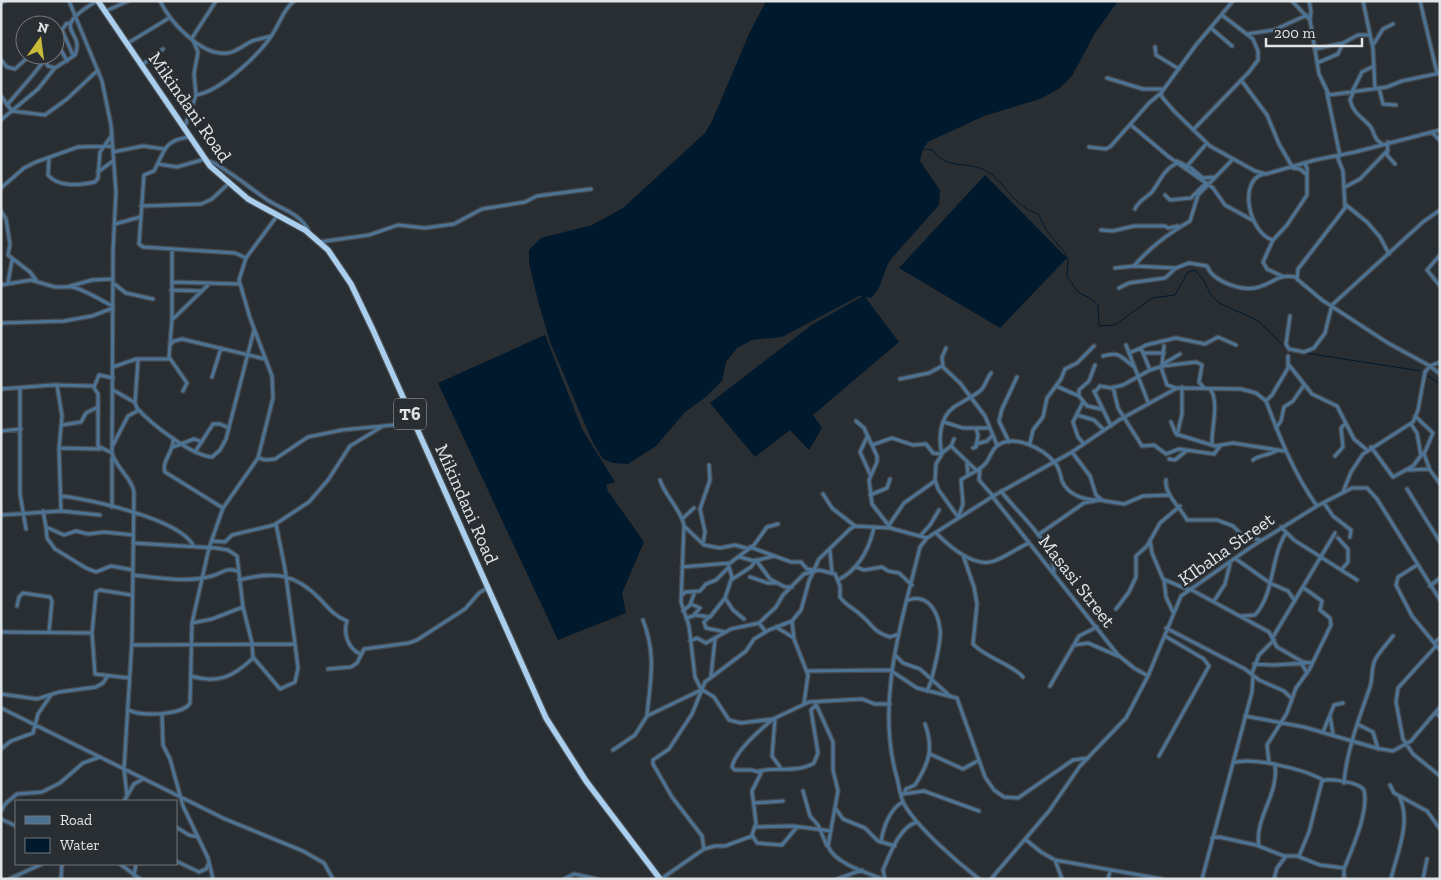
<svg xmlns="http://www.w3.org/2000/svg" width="1441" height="880" viewBox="0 0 1441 880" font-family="'Zilla Slab',serif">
  <rect width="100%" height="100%" fill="#292e33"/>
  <path fill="#00192d" d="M766 1H1118L1095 33 1072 76 1060 88 1040 99 984 116 928 142 923 149 920 161 940 190 939 205 891 259C881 274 885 283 871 298L865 297 899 342 813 415 822 428 809 450 790 430 755 457 710 403 813 324 863 296H859L782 337 752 340 737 348 726 362 722 381 706 397 685 412 656 446 628 464 613 463 603 459 593 443 550 342 538 301 529 263V250L541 238 592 225 623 208 705 133 712 121 749 34Z
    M985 175 1067 258 1000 328 899 268Z
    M545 335 582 429 615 482 606 485 608 491 644 542 622 593 626 613 558 640 438 383Z"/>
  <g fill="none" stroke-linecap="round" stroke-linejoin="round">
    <path stroke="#00192d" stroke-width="1" d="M923 149 933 150C946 171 970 160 988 172 1009 186 1010 204 1038 214L1047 231 1065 253 1068 260 1067 277 1079 293 1090 298 1098 305 1099 326 1115 325 1152 298 1175 295 1188 272 1195 270 1204 281 1211 295 1219 303 1257 320 1287 349
      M1305 353 1421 371
      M1428 376 1440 384"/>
    <g stroke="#464b50" stroke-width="5.5">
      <path id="street" d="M69 1 102 81 111 125 116 192 113 250 112 453C116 468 132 478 134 492L132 640 124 769 127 795
        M160 1C170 22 202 57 228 53 236 52 244 45 252 41 258 39 265 38 271 36
        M1233 1 1196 45 1161 93 1162 97 1174 111 1210 146 1255 171 1266 174 1315 160 1355 152 1440 130
        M1292 1 1310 20 1319 74 1329 95 1387 87 1402 81 1440 73
        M1309 1 1311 11 1310 20
        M1363 1 1373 49 1375 88
        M1420 1 1437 73
        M1 3 5 1
        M106 11 128 1
        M70 23 66 24 62 30 73 55
        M1211 28 1232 46
        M1247 34 1274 30 1307 15
        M55 39 67 61
        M128 43 169 18
        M1373 45 1383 29 1393 24
        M1155 47 1156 55 1179 69
        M1315 49 1343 43 1358 35H1370
        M40 55 48 66 55 68 75 55C86 29 46 31 97 1
        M1 60 7 67 15 69 26 59V55
        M1317 63 1338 54 1343 43
        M142 65 163 49
        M1107 78 1143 89H1162
        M1241 80 1267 115 1279 144 1293 168 1300 169 1307 175
        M1379 88 1383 104 1396 105
        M1352 92 1362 72 1374 66
        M1327 93 1340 156
        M1353 93 1350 100C1353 113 1362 117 1370 126 1375 132 1373 139 1381 143
        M196 95C221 91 263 52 275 30 281 20 284 9 294 1
        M1 96 12 111 45 115 67 99 98 70
        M7 105C15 95 45 63 47 55
        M1 120 38 89 54 69
        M1131 125 1169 157 1213 188 1225 205 1254 221
        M184 129 196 95 194 74 198 52 192 38 216 1
        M1193 130 1249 72 1258 60V51L1253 39 1222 15
        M1432 132 1440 141
        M190 137C163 140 165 151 154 171L144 175 139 244 143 247 235 253 246 258
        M1388 142 1387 155 1395 164
        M1089 147 1106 149 1111 146 1149 103 1161 93
        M113 152 143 146 164 149
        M1337 156 1343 171 1345 208 1298 269 1297 279 1322 300 1388 343 1430 366 1440 374
        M49 158 48 175C59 188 80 185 95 182L98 178 100 152 112 135
        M1177 161 1191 168 1203 178 1215 177
        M158 164 177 167 205 159 214 163C232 173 249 187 266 199 282 210 299 212 309 231
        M1188 165 1207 143
        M98 172 113 161
        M1263 174C1237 182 1250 234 1273 240
        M1345 187 1360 179 1388 150
        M1 188 24 168 36 162 78 147 112 146
        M1165 195 1170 200 1191 198 1206 183
        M1346 205 1367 222 1380 237 1389 254
        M141 206 201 204 212 199 228 184
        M1135 209C1139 200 1146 198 1152 192 1160 181 1164 169 1177 163
        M1 211 6 219 10 244 8 255 30 272 36 280
        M115 224 140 217
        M1101 230 1113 231 1134 226H1165L1168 228 1178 226
        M319 242 369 235 398 225 425 228 454 224 482 209 525 202 537 196 591 189
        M172 249V319L169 357 187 383 183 391
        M1440 255 1427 270 1440 286
        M1134 266 1176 268
        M1115 268 1134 266C1150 247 1169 233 1190 221L1198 195 1233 159
        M1282 276 1267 269 1263 262 1273 240 1287 225 1307 195V168L1305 164
        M172 282 239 284
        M8 283 12 260
        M113 283 126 293 153 299
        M1 285 31 280 55 287H67L92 280 113 279
        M71 287C83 288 101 301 113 306
        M1119 288 1129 283 1165 278 1176 268 1189 263 1207 266C1213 282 1243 292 1259 287 1276 282 1276 274 1296 277
        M171 290 202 291
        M1290 316 1286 344 1289 349 1304 352 1314 348 1325 333 1332 305 1423 222 1440 210
        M173 319 209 284
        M1 323 64 321 92 316 113 308
        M171 344 174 341 182 339 265 359
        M1126 345 1148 402
        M946 348 942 357 943 367 960 383 985 416 997 445
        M1129 353 1141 348
        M1144 353H1164
        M1103 356C1119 351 1121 357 1133 366
        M138 360 135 403 137 408C150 423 192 456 212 457L220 450 226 439 254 330
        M1163 364 1180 354
        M1162 365 1164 346
        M1289 365 1312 394 1337 406 1354 439 1367 450
        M113 367 136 359H170
        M1161 367 1167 385 1176 388
        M1150 370 1141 348 1146 345 1176 338 1205 344 1218 337 1236 345
        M212 377 221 348
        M900 379 929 373 942 366
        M57 385 62 416 59 449 61 511
        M1056 386 1079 396 1087 406 1101 409
        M94 387 99 375 113 378
        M1113 387 1118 408 1142 446 1154 445 1166 454 1179 449 1214 454 1220 446
        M20 388V494L26 529
        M1 389 53 385 93 386 98 394V446L112 453
        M1210 389C1220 401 1211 430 1212 444
        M113 390 134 402
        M1094 391 1111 426
        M1095 392 1100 386 1111 388 1123 385 1150 370 1163 366 1196 362 1202 365 1199 382 1204 388
        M1079 396V390L1089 381 1095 365
        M1266 401 1272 395 1288 368V356
        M1083 402 1073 422 1078 437 1084 444
        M1077 415 1094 420 1104 430
        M1415 416 1433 433 1424 454 1430 470 1440 484
        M856 421 864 428 877 456V462L869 480 872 504 890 527
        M944 422 963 428H990
        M1171 422 1176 434 1215 446 1233 443 1284 451
        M1411 424 1417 433 1421 456
        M62 425 81 422 86 413 98 407
        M1276 428 1281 421 1284 407 1293 401 1304 385
        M1 431 21 429
        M1177 435 1182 414V387
        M867 437 860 452 870 474
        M173 438C175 451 161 461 165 472L223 508
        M1009 442 999 421 1002 409 1017 377
        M1030 443 1033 430 1043 417 1047 398 1061 379 1065 369 1077 363 1094 346
        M976 444 987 441 993 435
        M113 445 128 416 139 410
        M872 445 892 438 913 445 926 444 933 453 941 454
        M951 446 977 471
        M173 447 194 439 202 442
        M1371 447 1393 477 1413 466 1423 453
        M59 448 100 449
        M973 448 976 447 978 435 976 428
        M195 452 213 424H220L229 428
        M1072 452 1090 476 1096 495 1102 500
        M942 453 951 446 954 439
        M1335 456 1343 447 1341 428 1346 423
        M258 458 266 460 275 459 308 437 342 430 414 423
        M1169 459 1175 460 1186 451
        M1253 460C1258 455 1268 456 1278 450
        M967 464 968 475
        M980 469 979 480 993 496
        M1408 470 1429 469
        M660 480C665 496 680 508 684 525L681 602 689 626 695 677 701 689 714 697 729 720 741 723 773 719 809 702 862 699 875 704H890
        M935 480 938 489 958 517
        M1166 480C1164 494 1181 508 1187 520H1217L1233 526 1244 537 1261 540
        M1407 489 1440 542
        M1001 491C1018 514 1055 543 1054 573
        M1343 492 1351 472 1363 454 1413 422 1418 410 1425 372 1430 366 1440 362
        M823 494 832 508 855 526
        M870 495 887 488 890 479
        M61 496C90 499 179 519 193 545
        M992 496 1118 655 1134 668 1148 676
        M1324 503 1333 516 1351 530 1350 537
        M112 507V458
        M43 511 46 527 64 535 76 531 88 534 104 532 133 535
        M1 515 61 511 100 515
        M958 518 963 504 961 480C969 474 978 471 984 465 990 460 991 450 997 446 1014 433 1044 449 1055 463 1060 469 1060 474 1062 481 1068 495 1084 500 1098 500
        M682 519 694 508
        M889 525 904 503 935 481 936 464 942 454C938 438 940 417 954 407 963 401 973 397 981 390 986 385 987 378 991 373
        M684 526 704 545 720 548 735 545 749 549
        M46 527 47 538 55 549 86 568 96 572 111 566 133 570
        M1281 527 1294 540 1357 580
        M936 533C949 546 974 568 994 561 1006 557 1017 548 1029 543
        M921 535 930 525 939 510
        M1038 535 1084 503 1099 500 1124 504 1143 496 1170 495
        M1338 538 1348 549V562L1342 569
        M1150 540 1152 553 1163 579 1189 590
        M212 541 225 542 232 535 274 525 309 502 328 480 350 446 383 426
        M133 543 216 548 228 550 237 556 243 607 252 643 253 658C233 677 218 684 191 676
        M703 543 705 532 700 509 710 480 709 465
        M750 547 791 562H801L807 569 813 570
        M830 551 832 573
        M963 555 974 587 977 604 973 644C986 658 1012 664 1023 677
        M740 557 754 561 774 556
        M1236 559 1270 583 1288 591 1295 601
        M728 564 732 577 725 598 733 610 744 619
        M1417 565 1398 577 1396 585 1412 616 1440 650
        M682 567 730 563 754 545 767 527 778 524
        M856 567 864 570 882 567 888 571 899 573 912 585
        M133 575C158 578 187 583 212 576 223 573 226 567 237 571
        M750 577 768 583H776
        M239 580C273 571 295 573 320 599 329 609 335 616 347 621 343 634 348 648 360 654
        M731 580 751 567 756 560 770 579 785 587H792
        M838 580C858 570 869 549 874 528
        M1164 580 1166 597 1173 612
        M1430 586 1440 578
        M1190 589 1269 632 1277 647 1284 651 1303 662 1312 663
        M682 595 685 592 700 591 706 584 716 580 729 567
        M908 600C928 593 938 612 940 629 942 639 932 682 927 691
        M1214 601 1225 584 1230 564
        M17 606 19 597 23 593 50 597 52 601 49 632
        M1116 609 1129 592 1136 577V556L1147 546 1160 523 1180 506
        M683 611 690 605 694 594
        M694 615 710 617 725 598
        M1242 616 1255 615C1275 593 1270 558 1286 533
        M686 618 693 616 700 608 691 604
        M708 618 704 622 706 628 725 632
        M643 620C657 657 650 680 647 716
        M792 621 794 639 808 675 804 703
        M192 623 212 619 243 607
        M759 623 766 632
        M776 627 794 638
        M1166 628 1245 669 1259 680 1284 691 1292 699
        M1 632 92 633
        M1273 637 1335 533
        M690 641 697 638 706 643 731 629 759 623 776 607 783 595 804 574 819 570 835 574 840 586V597C846 606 854 608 861 615 873 625 873 632 890 637L899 634
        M1434 643 1440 638
        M132 645 294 644
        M1075 645 1088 643 1118 656
        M1436 646 1398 688 1396 702 1403 739 1413 754 1440 776
        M895 655 903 663 920 669 949 695
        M253 657 280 689 295 682 298 668 294 636 285 569 276 524
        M1254 664 1274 665 1306 663
        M1302 664 1307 673
        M328 669 351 667 357 663 364 649 409 643 417 640 465 609 479 593 487 588
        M807 671 890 670 917 688 957 698 985 777 994 790 1004 797 1018 798 1073 760 1088 758
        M1252 673 1259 655 1274 640
        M711 676 715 639
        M129 678 95 674 92 633 96 592 100 590 131 595
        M1050 686 1079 636 1097 627
        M1 694 37 699 59 692 96 687 103 683 107 677
        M815 702 833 742V770L838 791 828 846C834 863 867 873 883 879
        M1 708 225 819 303 851 324 863 333 879
        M129 710C139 717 184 715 190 703L192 623 209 548 223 508 258 458 273 398 272 376 250 318 239 280 246 258 277 216
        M1436 713 1440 717
        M162 714 163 745 170 759 183 806 208 858 213 879
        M1245 716 1304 727 1376 748 1393 751 1411 741 1440 707
        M1330 716 1333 734
        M773 719C760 730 735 751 732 767L735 770H752L761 773 752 791 756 823 752 835 757 843 782 845 797 827
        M775 719 772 756 780 767
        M1359 725 1373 732 1378 749
        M1323 732 1334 705 1343 703
        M1 749 11 741 33 733 38 714 51 695
        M613 750 635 735 647 716 701 690
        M930 754 963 769 979 760
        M1159 756 1209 666 1204 659 1165 636
        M1233 763C1252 756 1306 770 1323 780
        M1269 763 1267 745 1287 713 1296 688 1309 670 1331 625 1330 618 1320 610 1322 601 1304 588
        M759 771C777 767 798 773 814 763L818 753 811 710 816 705
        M1344 783C1346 752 1360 716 1370 687 1373 678 1371 668 1375 660 1379 652 1387 644 1393 636
        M1390 785 1394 793 1427 811 1440 829
        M803 791 810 816 818 825 827 846
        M902 794 924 791 979 811
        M904 794 906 789 915 785C929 763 934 749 925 724
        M124 801 134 784 143 779
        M754 803 783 801
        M836 809 843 819 865 828 878 841 895 846
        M1 811 6 803 17 794 42 792 60 783 83 763 100 757
        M1 819 16 826
        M176 827 189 835 198 837
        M756 827 793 826 831 831
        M1212 838 1219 837 1256 845 1284 856H1297L1320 865 1344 868V879
        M1025 839 1041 852 1055 860 1162 879
        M881 842C883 828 890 808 903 802
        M1259 846C1254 819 1279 794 1275 766
        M704 849 715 846H725L752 836
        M1299 856 1309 832 1322 781C1330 778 1359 782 1364 790 1369 812 1352 849 1344 869
        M1055 860 1062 879
        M176 861 199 872 206 869 209 863
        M120 864 140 879
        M134 875 136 864
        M9 879 42 864
        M61 879 62 864
        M564 879 574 874 597 879
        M661 879 704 849 702 836 672 797 653 764V760L669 749 692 714 705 682 746 651 754 639 769 630 792 621 801 610 809 581 819 559 850 529 855 526 890 528 927 538
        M837 879 862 870
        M885 879 883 870C890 854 899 827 917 822
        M979 879C957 862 917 827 904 804 900 796 899 786 897 778 875 702 902 621 920 547L927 538 995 495 1072 452 1119 420 1177 388 1241 389 1256 393 1266 401C1280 438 1294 474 1317 506
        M991 879 1049 811 1080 766 1126 718 1148 676 1181 596 1251 547 1317 506 1352 488H1367L1377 499 1440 600
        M1108 879 1110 871
        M1202 879 1252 692 1253 676
        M1274 879 1277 868 1286 856
        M1391 879C1397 853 1412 821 1399 796
        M1423 879 1427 859"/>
    </g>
    <g stroke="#464b50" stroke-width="8">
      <path id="highway" d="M98 1 210 166 248 199 305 230 328 250 351 284 373 330 546 718 586 781 660 879"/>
    </g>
    <use href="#street" stroke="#4c7394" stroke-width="3"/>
    <use href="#highway" stroke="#aacfee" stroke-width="5.5"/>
  </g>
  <g text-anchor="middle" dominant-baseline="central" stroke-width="5" stroke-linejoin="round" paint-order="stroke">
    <rect fill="#292e33" stroke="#aaadb1" stroke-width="1" x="394" y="398.5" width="32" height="31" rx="4"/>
    <g font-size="18" font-weight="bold" fill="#e1e4e7">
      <text x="410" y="414">T6</text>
    </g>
    <g font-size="19" fill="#e1e4e7" stroke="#292e33">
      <text transform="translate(190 107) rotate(55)">Mikindani Road</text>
      <text transform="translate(467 504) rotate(66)">Mikindani Road</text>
      <text transform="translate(1226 549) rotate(-35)">KIbaha Street</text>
      <text transform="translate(1077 581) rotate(52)">Masasi Street</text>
    </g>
  </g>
  <rect width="1441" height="880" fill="none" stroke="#e1e4e7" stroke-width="5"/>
  <rect x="15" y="800" width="162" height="65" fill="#292e33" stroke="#73777b"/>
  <rect x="25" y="816" width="25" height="8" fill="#4c7394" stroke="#73777b"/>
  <text x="60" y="825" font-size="15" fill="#e1e4e7">Road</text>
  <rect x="25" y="838" width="25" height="15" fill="#00192d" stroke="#73777b"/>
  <text x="60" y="850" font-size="15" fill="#e1e4e7">Water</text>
  <g transform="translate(40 40) rotate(14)"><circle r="24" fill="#292e33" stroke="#73777b"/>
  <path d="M0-4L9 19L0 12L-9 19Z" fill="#caba3a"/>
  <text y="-8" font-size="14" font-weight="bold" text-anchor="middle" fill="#e1e4e7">N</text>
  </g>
  <path d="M1266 38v8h96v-8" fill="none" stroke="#e1e4e7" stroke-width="2.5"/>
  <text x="1274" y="38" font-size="15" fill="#e1e4e7" stroke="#292e33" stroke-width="4" paint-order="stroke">200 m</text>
</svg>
